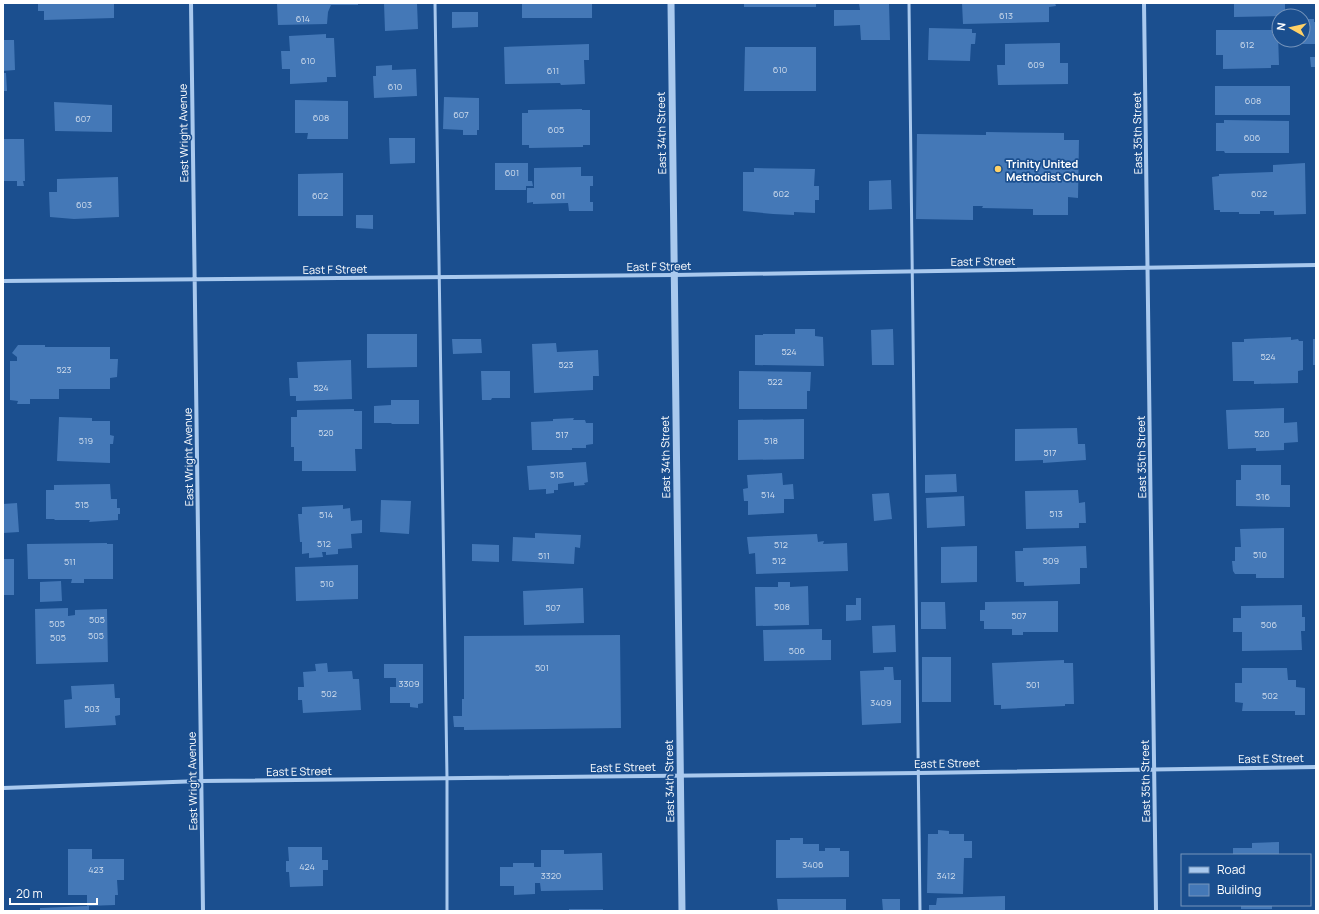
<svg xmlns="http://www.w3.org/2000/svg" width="1319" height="914" viewBox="0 0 1319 914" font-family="Manrope,sans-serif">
  <rect width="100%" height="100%" fill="#1b4f8f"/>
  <path fill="#4478b7" d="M38 3H114V18L44 20V11H38Z
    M277 3H358V5H331L328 12 327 24 278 25Z
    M384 3H417L418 29 385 31Z
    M522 3H592V18H522Z
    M744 3H816V7H744Z
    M859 3H889L890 40H861L860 25 834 26V10H860Z
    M962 3H1055L1056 6 1049 7V22L963 24Z
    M1234 3H1285V16L1234 17Z
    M452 12H478V27L452 28Z
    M1307 19H1314V22H1316V44H1298V40H1303V22L1307 21Z
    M929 28 972 29V33H976L975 44H971L970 61 928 60Z
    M1216 30H1272V34H1278L1279 65H1271V68L1223 69V55H1216Z
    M326 34V38H334L336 77H327V82L290 84V69H282L281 51H290L289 36Z
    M3 40H14L15 70 3 71Z
    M1060 43V63H1068V84L998 85 997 65H1005V44Z
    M589 44V60H584L585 84 561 85 560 83 505 84 504 47Z
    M745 47H816V91H744Z
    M1310 57H1316V67H1311Z
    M392 65V70L416 69 417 96 374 98 373 76H376V66Z
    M3 73H6L7 91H3Z
    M1215 86H1290V115H1215Z
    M444 97 479 98V130H477V135H463V130L443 129Z
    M295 100 348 101V139H307L308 133H295Z
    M54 102 112 105V132L55 131Z
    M582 109V110H590V145H583V147L529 148V145H522V113H528V110Z
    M1224 120 1289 121V153H1225L1224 151H1216V123H1224Z
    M986 132 1064 133V140H1079L1078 198 1068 197V215H1033V209L982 208 983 206H973V220L916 219 917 134 986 135Z
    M389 138H415V163L390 164Z
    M3 139H24L25 181H23L24 186H17V181H3Z
    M495 163H528V181H532L533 186H526V190H495Z
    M1305 163 1306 214 1274 215V211H1260V214H1239V212H1220V210H1214L1212 177 1219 176V174L1273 172V165Z
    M581 167V176H593V186H590V202H593V211H569L568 203 533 204V202L527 203V188H534V168Z
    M754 168 815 169 814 186H819V200H815V213L794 212V215L773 214 743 211V172H754Z
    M343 173V216H298V174Z
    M118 177 119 217 74 219 50 217 49 192H57V179Z
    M891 180 892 209 869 210V181Z
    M356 215H373V229L356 228Z
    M795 329H815V336L823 337 824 366 755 365V335H763V334H795Z
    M893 329 894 365H872L871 330Z
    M367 334H417V367L367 368Z
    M1291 337V340L1298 339 1299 341H1303V370L1298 371V383L1254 384V381H1233L1232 342H1244V339Z
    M452 339H481L482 353 453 354Z
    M1313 339H1316V365H1313Z
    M556 343 557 352 598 350 599 376H593V390L534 393 532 344Z
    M18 345H45V347H110V359H118L117 377 110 378V389H59V399H30V404H17L18 401 10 400V361H17V357L12 353Z
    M351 360 352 399 296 401V396H290L289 378H298L297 362Z
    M481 371H510V398H492L491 400H482Z
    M739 371 811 372 810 391H807V409H739Z
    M391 400H419V424H391L392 423H374V406L391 405Z
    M1284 408V423L1297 422 1298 442 1284 443V450L1256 451V448L1228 449 1226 410Z
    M354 409V411H362V449H355L356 471H302V461H294V447H291V417H297V410Z
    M59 417 92 418V421H110V435L114 436 113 444H110V463L57 461Z
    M574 418 573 420H585L586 423H593V444L586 445V448H572V450H532L531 422 553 421V419Z
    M804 419V459L738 460V420Z
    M1077 428 1078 444H1085L1086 460 1043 463V460L1015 461V429Z
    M586 462 588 482 584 483 585 485 574 486V482L558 484V490H554V493L546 494V489L529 490 527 466Z
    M1241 465H1281V485H1290V507L1236 506V480H1241Z
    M782 473 783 485 793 484 794 499H784V513L748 515V501H744L743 489 748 488 747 475Z
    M956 474 957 492 925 493V475Z
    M110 484 111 499H117V508H120V514H118V520L89 522 90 520H54L55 519H46V490H54V485Z
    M1078 490 1079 503 1085 502 1086 523H1079V528L1026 529 1025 491Z
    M889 493 892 519 874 521 872 494Z
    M964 496 965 526 927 528 926 498Z
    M381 500 411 501 409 534 380 532Z
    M17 503 19 532 3 533V504Z
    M343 505V509L350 508 351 521 362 520V533L351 534 352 548 338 549V554L326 555V552H322L323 557 309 558V553L302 554V542H300L298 514H302V507Z
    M1284 528V578H1256V574H1235L1233 571 1232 561H1235V547H1241L1240 529Z
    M535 533 581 535 580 548 575 547 574 564 512 561 513 537 535 538Z
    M817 534 818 542 824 541 823 544 847 543 848 571 756 574 755 553 749 554 747 537Z
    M107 543V544H113V579H84V583H71L72 579H28L27 544Z
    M472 544 499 545V562L472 561Z
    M977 546V582L941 583V547Z
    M1086 546 1087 568H1080V584L1024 586V582H1016L1015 551H1023V548Z
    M3 559H14V595H3Z
    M358 565V599L296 601 295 567Z
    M61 581 62 601 40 602V582Z
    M778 582H790V587L808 586 809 625 756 626 755 587H778Z
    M583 588 584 623 524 625 523 591Z
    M856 598H861V620L846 621V605H856Z
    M1058 601V632H1023V635H1012V629H984V621H980V610H985V602Z
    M921 602H945L946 629H921Z
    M1302 605V617H1305V631H1301L1302 650 1242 651V632H1233V618H1241V606Z
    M68 608V616L75 615V610L107 609 108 662 36 664 35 609Z
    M895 625 896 652 873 653 872 626Z
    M822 629V640H831V660L764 661 763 630Z
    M620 635 621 728 464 730V727H454L453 716H462V699H464V636Z
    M922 657H951V702H922Z
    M1064 660V663H1073L1074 704H1065V706L1001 709V705H994L992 663Z
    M327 663 328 672 352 671 353 679H359L361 710 303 713 302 700H298V687H304L303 672 316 671 315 664Z
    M384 664H423V703L418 704V708L410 707V703H390V687H396V678H384Z
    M884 667H893L894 680H901V723L862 725 860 671 884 670Z
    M1242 668H1287L1288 680H1296V687L1305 688V715H1295V711H1242L1243 703 1235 702V683H1242Z
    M114 684 115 698H120V715L115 716 116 725 65 728 64 700 72 699 71 686Z
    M938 830 949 831V834H964V841H972V858H964L963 894 927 893 928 834H938Z
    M790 838H803V844H819V851H825V848H840V851H849V877L776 878V840H790Z
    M1279 842V855H1233V848H1252V843Z
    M288 847H322V860H328V870H323V886L290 887 289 872H286V861H289Z
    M68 849H92V859H124V880H117L118 895H115V905L87 906V895H68Z
    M541 850H564V854L602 853 603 890 541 891 540 883H535V894L514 895V886H500V867H513V863H534V867H541Z
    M1005 896V911H929V905H936L937 898Z
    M777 899H846V911H778Z
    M882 899H900V911H883Z
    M1241 905H1272V909H1241Z
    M89 906V911H40V908Z
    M569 909H603V911H569Z"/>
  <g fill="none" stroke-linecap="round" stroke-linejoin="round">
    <path stroke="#a9c9ee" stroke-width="3" d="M435 3 447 778V911
      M909 3 920 911"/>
    <path stroke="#a9c9ee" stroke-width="4" d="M191 3 203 911
      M1144 3 1156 911
      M3 281 674 275 1316 265
      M3 788 201 781 919 773 1316 767"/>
    <path stroke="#a9c9ee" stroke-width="7" d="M671 3 682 911"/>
  </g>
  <circle fill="#ffd166" stroke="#1b4f8f" stroke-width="1.5" cx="998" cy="169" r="4"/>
  <g text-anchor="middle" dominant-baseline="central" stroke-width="3.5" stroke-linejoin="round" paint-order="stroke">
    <g font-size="9" fill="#d0dded">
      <text x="1006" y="15">613</text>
      <text x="303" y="18">614</text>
      <text x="1247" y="44">612</text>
      <text x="308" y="60">610</text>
      <text x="1036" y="64">609</text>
      <text x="780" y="69">610</text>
      <text x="553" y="70">611</text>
      <text x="395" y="86">610</text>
      <text x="1253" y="100">608</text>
      <text x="461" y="114">607</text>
      <text x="321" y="117">608</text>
      <text x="83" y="118">607</text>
      <text x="556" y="129">605</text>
      <text x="1252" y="137">606</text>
      <text x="512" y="172">601</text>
      <text x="781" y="193">602</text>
      <text x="1259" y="193">602</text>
      <text x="320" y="195">602</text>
      <text x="558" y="195">601</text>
      <text x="84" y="204">603</text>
      <text x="789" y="351">524</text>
      <text x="1268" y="356">524</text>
      <text x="566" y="364">523</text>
      <text x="64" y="369">523</text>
      <text x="775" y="381">522</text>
      <text x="321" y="387">524</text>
      <text x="326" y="432">520</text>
      <text x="1262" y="433">520</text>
      <text x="562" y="434">517</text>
      <text x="86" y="440">519</text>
      <text x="771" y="440">518</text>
      <text x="1050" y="452">517</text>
      <text x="557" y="474">515</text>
      <text x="768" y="494">514</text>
      <text x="1263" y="496">516</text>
      <text x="82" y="504">515</text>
      <text x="1056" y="513">513</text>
      <text x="326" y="514">514</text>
      <text x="324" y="543">512</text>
      <text x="781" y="544">512</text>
      <text x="1260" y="554">510</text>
      <text x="544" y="555">511</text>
      <text x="779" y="560">512</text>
      <text x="1051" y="560">509</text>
      <text x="70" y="561">511</text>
      <text x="327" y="583">510</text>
      <text x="782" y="606">508</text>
      <text x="553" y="607">507</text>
      <text x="1019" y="615">507</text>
      <text x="97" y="619">505</text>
      <text x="57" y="623">505</text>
      <text x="1269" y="624">506</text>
      <text x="96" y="635">505</text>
      <text x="58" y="637">505</text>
      <text x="797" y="650">506</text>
      <text x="542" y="667">501</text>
      <text x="409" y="683">3309</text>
      <text x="1033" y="684">501</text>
      <text x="329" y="693">502</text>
      <text x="1270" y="695">502</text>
      <text x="881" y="702">3409</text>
      <text x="92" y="708">503</text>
      <text x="813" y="864">3406</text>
      <text x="307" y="866">424</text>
      <text x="96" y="869">423</text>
      <text x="551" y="875">3320</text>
      <text x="946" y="875">3412</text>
    </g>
    <g font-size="11" fill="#fff" stroke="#1b4f8f">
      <text transform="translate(183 133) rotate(-91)">East Wright Avenue</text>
      <text transform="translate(661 133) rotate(-91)">East 34th Street</text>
      <text transform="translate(1137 133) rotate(-91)">East 35th Street</text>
      <text transform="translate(983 261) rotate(-1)">East F Street</text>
      <text transform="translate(659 266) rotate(-1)">East F Street</text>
      <text transform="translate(335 269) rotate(-1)">East F Street</text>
      <text transform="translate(188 457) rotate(-91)">East Wright Avenue</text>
      <text transform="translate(665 457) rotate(-91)">East 34th Street</text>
      <text transform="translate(1141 457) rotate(-91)">East 35th Street</text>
      <text transform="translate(1271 758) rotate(-1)">East E Street</text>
      <text transform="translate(947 763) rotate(-1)">East E Street</text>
      <text transform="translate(623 767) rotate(-1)">East E Street</text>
      <text transform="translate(299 771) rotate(-1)">East E Street</text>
      <text transform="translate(192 781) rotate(-91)">East Wright Avenue</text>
      <text transform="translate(669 781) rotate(-91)">East 34th Street</text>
      <text transform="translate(1145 781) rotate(-91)">East 35th Street</text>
    </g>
    <g font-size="11" font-weight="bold" fill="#fff" stroke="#1b4f8f" text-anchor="start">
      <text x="1006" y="163">Trinity United<tspan x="1006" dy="13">Methodist Church</tspan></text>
    </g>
  </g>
  <rect width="1319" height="914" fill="none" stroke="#ffffff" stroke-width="8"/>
  <rect x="1181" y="854" width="130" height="52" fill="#1b4f8f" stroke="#7695bc"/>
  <rect x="1189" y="867" width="20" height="6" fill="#a9c9ee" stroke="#7695bc"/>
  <text x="1217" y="874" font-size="12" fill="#ffffff">Road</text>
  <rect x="1189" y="884" width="20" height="12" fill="#4478b7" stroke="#7695bc"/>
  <text x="1217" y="894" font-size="12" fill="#ffffff">Building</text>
  <g transform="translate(1291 28) rotate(278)"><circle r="19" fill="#1b4f8f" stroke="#7695bc"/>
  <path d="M0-3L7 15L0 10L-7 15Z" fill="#ffd166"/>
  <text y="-6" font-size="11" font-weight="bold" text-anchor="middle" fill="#ffffff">N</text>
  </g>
  <path d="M10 898v6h87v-6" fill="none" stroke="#ffffff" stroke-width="2"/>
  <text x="16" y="898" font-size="12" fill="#ffffff" stroke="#1b4f8f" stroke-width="3" paint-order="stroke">20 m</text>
</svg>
